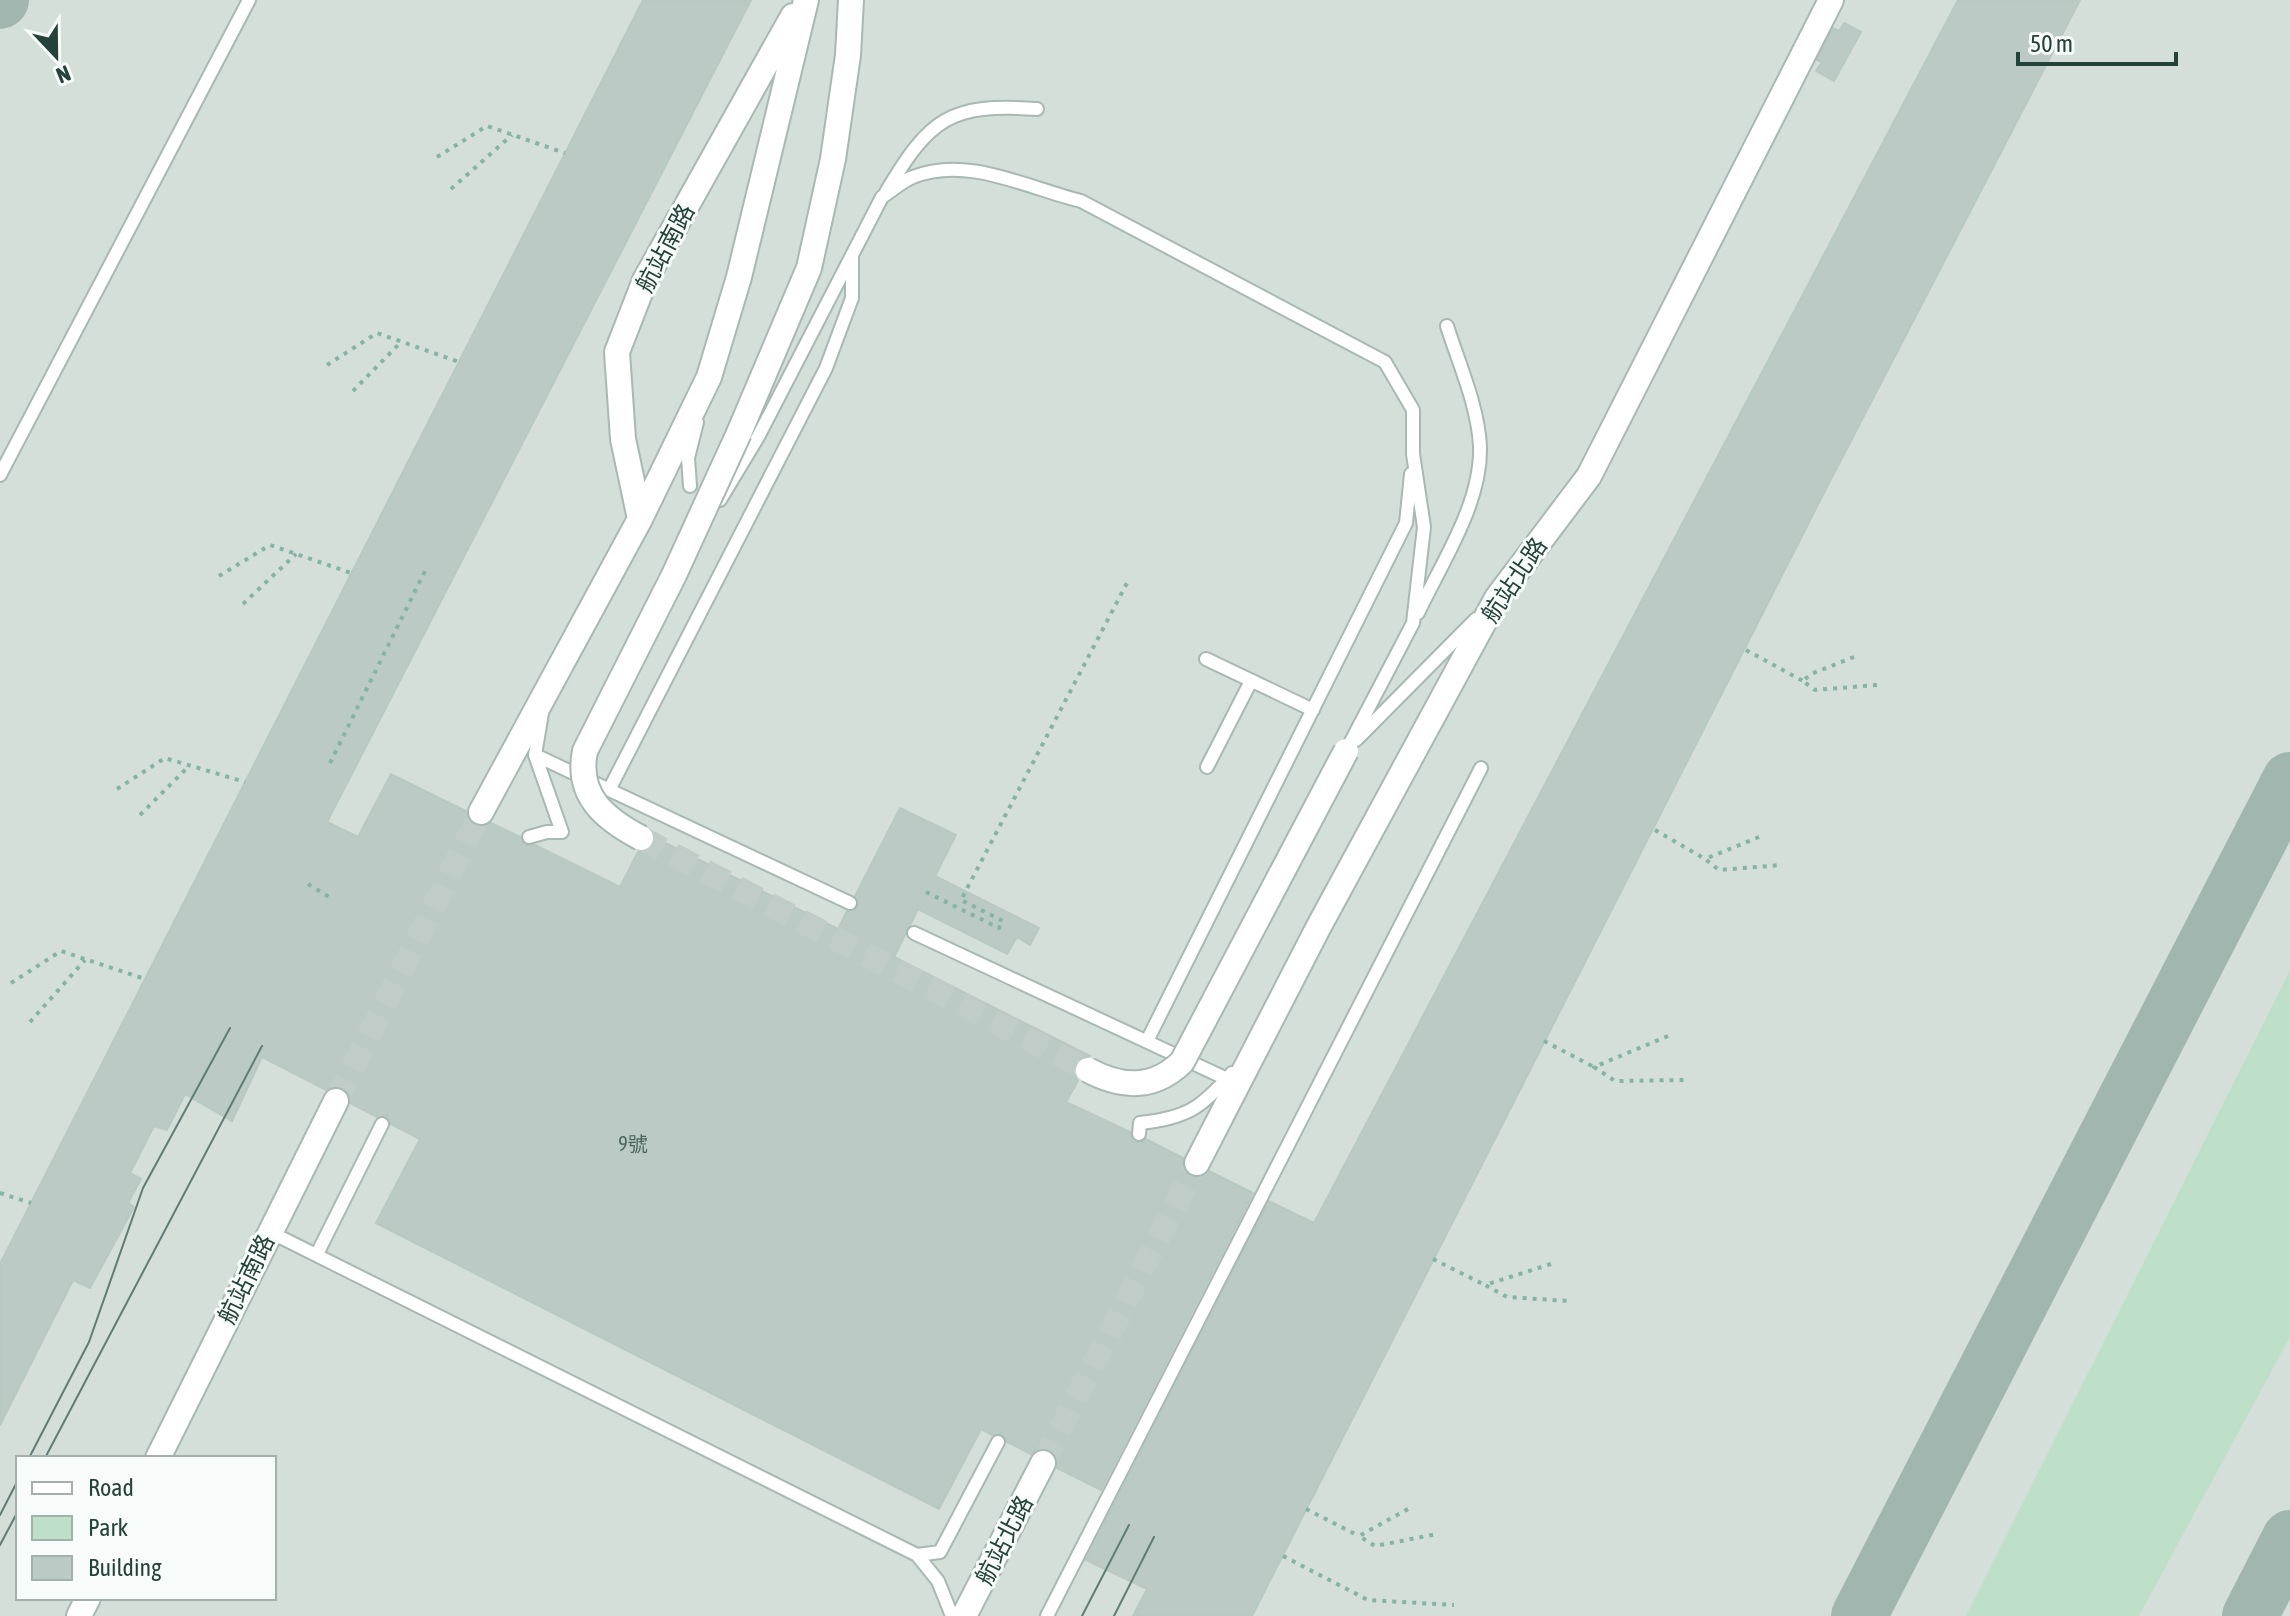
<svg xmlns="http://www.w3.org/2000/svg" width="2290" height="1616" viewBox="0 0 2290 1616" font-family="'Asap Condensed','Noto Sans TC',sans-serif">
  <rect width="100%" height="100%" fill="#e6efeb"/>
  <path fill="#d4dfda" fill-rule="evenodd" d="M0 0H2290V1616H0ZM18 1458H274V1598H18Z"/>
  <path fill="#bfe0c8" d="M2290 971V1337L2139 1616H1966Z"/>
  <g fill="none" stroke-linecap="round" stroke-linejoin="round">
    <path stroke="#a2b6b0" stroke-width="56" d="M0 1 1 0
      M1859 1616 2290 780
      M2250 1616 2290 1538"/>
  </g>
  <path fill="#bbcac4" stroke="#b8c9c2" stroke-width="2" d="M643 0H751L327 822 358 837 391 774 466 811 475 825 491 823 520 837 526 845H535L620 887 638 852 649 850 656 838 838 929 847 911 858 907 855 896 900 808 956 835 935 876 1039 928 1030 945 1017 937 1007 954 918 909 894 957 1090 1056 1075 1063 1073 1072 1078 1081 1066 1102 1130 1132 1134 1142 1146 1139 1183 1158 1184 1170 1191 1177 1198 1178 1209 1171 1253 1193 1101 1490 1057 1468 1056 1456 1049 1449 1042 1448 1031 1454 1007 1442 1001 1434 992 1435 981 1429 939 1509 376 1223 420 1139 391 1124 387 1116 377 1117 350 1103 343 1088 334 1086 326 1090 262 1057 232 1121 185 1094 167 1130 154 1126 130 1173 141 1179 128 1203 134 1207 90 1288 73 1280 0 1425V1264Z
    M1958 0H2080L1828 485 1252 1616H1133L1147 1589 1086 1560 1269 1201 1314 1223Z
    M1844 23 1861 32 1834 81 1816 71 1822 62 1817 60 1833 28 1839 31Z"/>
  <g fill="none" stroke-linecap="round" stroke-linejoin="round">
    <path stroke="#bfccc8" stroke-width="24" stroke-dasharray="24 12" stroke-linecap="butt" d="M641 838 1088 1070"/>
    <path stroke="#bfccc8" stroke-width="24" stroke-dasharray="24 12" stroke-linecap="butt" d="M336 1101 481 812
      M1043 1463 1197 1163"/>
    <g stroke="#a8b8b2" stroke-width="16">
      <path id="service" d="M886 192C930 118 950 103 1037 109
        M0 475 249 0
        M690 486 688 458 697 422
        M720 500 758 437 882 197C892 191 902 181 913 177 967 155 1027 188 1081 201L1385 362 1413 410V454L1424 527 1413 623 1346 751
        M1418 613C1442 562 1482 503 1480 446 1478 406 1459 364 1447 326
        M1206 659 1313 710
        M1356 740 1476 619
        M535 755 850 903
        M1207 767 1251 681
        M609 790 826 368 852 298V257
        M529 837 547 832H562L535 755 542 713
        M914 933 1227 1079
        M1147 1041 1406 523 1411 474
        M1139 1134 1140 1123C1187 1118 1201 1108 1232 1073
        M270 1232 917 1555 938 1581 952 1616
        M317 1254 382 1124
        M917 1555 940 1552 998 1442
        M1047 1616 1481 768"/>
    </g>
    <g stroke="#a8b8b2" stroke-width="28">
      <path id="minor" d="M739 433 809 268 833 159 848 55 851 0"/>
    </g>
    <g stroke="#a8b8b2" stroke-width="28">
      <path id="tertiary" d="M640 519 623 439 617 352 645 280 793 16
        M481 812 640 519 709 377 739 277 806 0
        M1197 1163 1318 928 1497 598 1589 476 1831 0
        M158 1458 336 1101
        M79 1616 88 1598
        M964 1616 1043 1463"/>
    </g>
    <path stroke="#86b3a5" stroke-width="4" stroke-dasharray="4 6" stroke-linecap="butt" d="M437 157 487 126 565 153
      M451 189 512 135
      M327 365 377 333 459 362
      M353 391 401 342
      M219 576 270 545 351 573
      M243 604 296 554
      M1746 650 1803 681
      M1854 657 1811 674 1803 681 1815 690 1877 685
      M330 763 427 567
      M117 789 165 758 245 782
      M140 815 189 766
      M1655 830 1705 859
      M1759 837 1705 859 1719 870 1781 865
      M308 884 329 897
      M926 892 999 928 1003 921 961 900 1127 583
      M11 983 61 951 145 979
      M30 1022 85 960
      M1668 1036 1594 1067 1615 1081 1686 1080
      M1544 1041 1594 1067
      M0 1193 31 1203
      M1433 1259 1485 1285
      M1551 1264 1485 1285 1507 1297 1569 1301
      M1306 1509 1359 1536
      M1408 1509 1359 1536 1375 1546 1437 1534
      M1283 1556 1368 1600 1454 1605"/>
    <use href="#service" stroke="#fff" stroke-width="12"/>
    <use href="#minor" stroke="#fff" stroke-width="24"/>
    <use href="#tertiary" stroke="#fff" stroke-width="24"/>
    <path stroke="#5f7d75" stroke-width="2" d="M29 1458 89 1342 143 1188 230 1028
      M45 1458 262 1046
      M0 1515 18 1480
      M0 1545 18 1511
      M1082 1616 1129 1525
      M1114 1616 1154 1537"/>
    <g stroke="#a8b8b2" stroke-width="28" stroke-linecap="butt">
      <path id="minor-bridge" d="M641 838C605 819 576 796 585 751L674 575 739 433
        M1088 1070C1122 1088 1153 1090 1182 1062L1346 751"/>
    </g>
    <use href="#minor-bridge" stroke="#fff" stroke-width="24"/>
  </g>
  <g text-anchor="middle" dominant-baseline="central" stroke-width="6" stroke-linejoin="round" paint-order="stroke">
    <g font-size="20" fill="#4a645c">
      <text x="633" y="1143">9號</text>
    </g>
    <g font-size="24" fill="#24423a" stroke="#f7fbf9">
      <text transform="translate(665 248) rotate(-62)">航站南路</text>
      <text transform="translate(1514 580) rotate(-56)">航站北路</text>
      <text transform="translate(246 1279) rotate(-64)">航站南路</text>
      <text transform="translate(1004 1540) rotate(-63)">航站北路</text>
    </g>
  </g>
  <rect x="16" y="1456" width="260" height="144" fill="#f7fbf9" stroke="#a3b1ad" stroke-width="2"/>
  <rect x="32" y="1482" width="40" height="12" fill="#ffffff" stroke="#a3b1ad" stroke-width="2"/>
  <text x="88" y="1496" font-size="24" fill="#24423a">Road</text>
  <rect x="32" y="1516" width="40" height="24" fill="#bfe0c8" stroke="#a3b1ad" stroke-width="2"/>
  <text x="88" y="1536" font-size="24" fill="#24423a">Park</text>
  <rect x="32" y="1556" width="40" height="24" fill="#bbcac4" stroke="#a3b1ad" stroke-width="2"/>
  <text x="88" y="1576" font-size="24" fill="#24423a">Building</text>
  <g transform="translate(56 56) rotate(158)" stroke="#f7fbf9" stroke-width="6" paint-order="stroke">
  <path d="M0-6L14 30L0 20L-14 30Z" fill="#24423a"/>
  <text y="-12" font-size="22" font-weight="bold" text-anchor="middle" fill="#24423a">N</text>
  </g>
  <path d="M2018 52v12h158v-12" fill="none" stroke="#24423a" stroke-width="4"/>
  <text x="2030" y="52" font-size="24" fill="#24423a" stroke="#f7fbf9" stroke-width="6" paint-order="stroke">50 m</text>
</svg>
